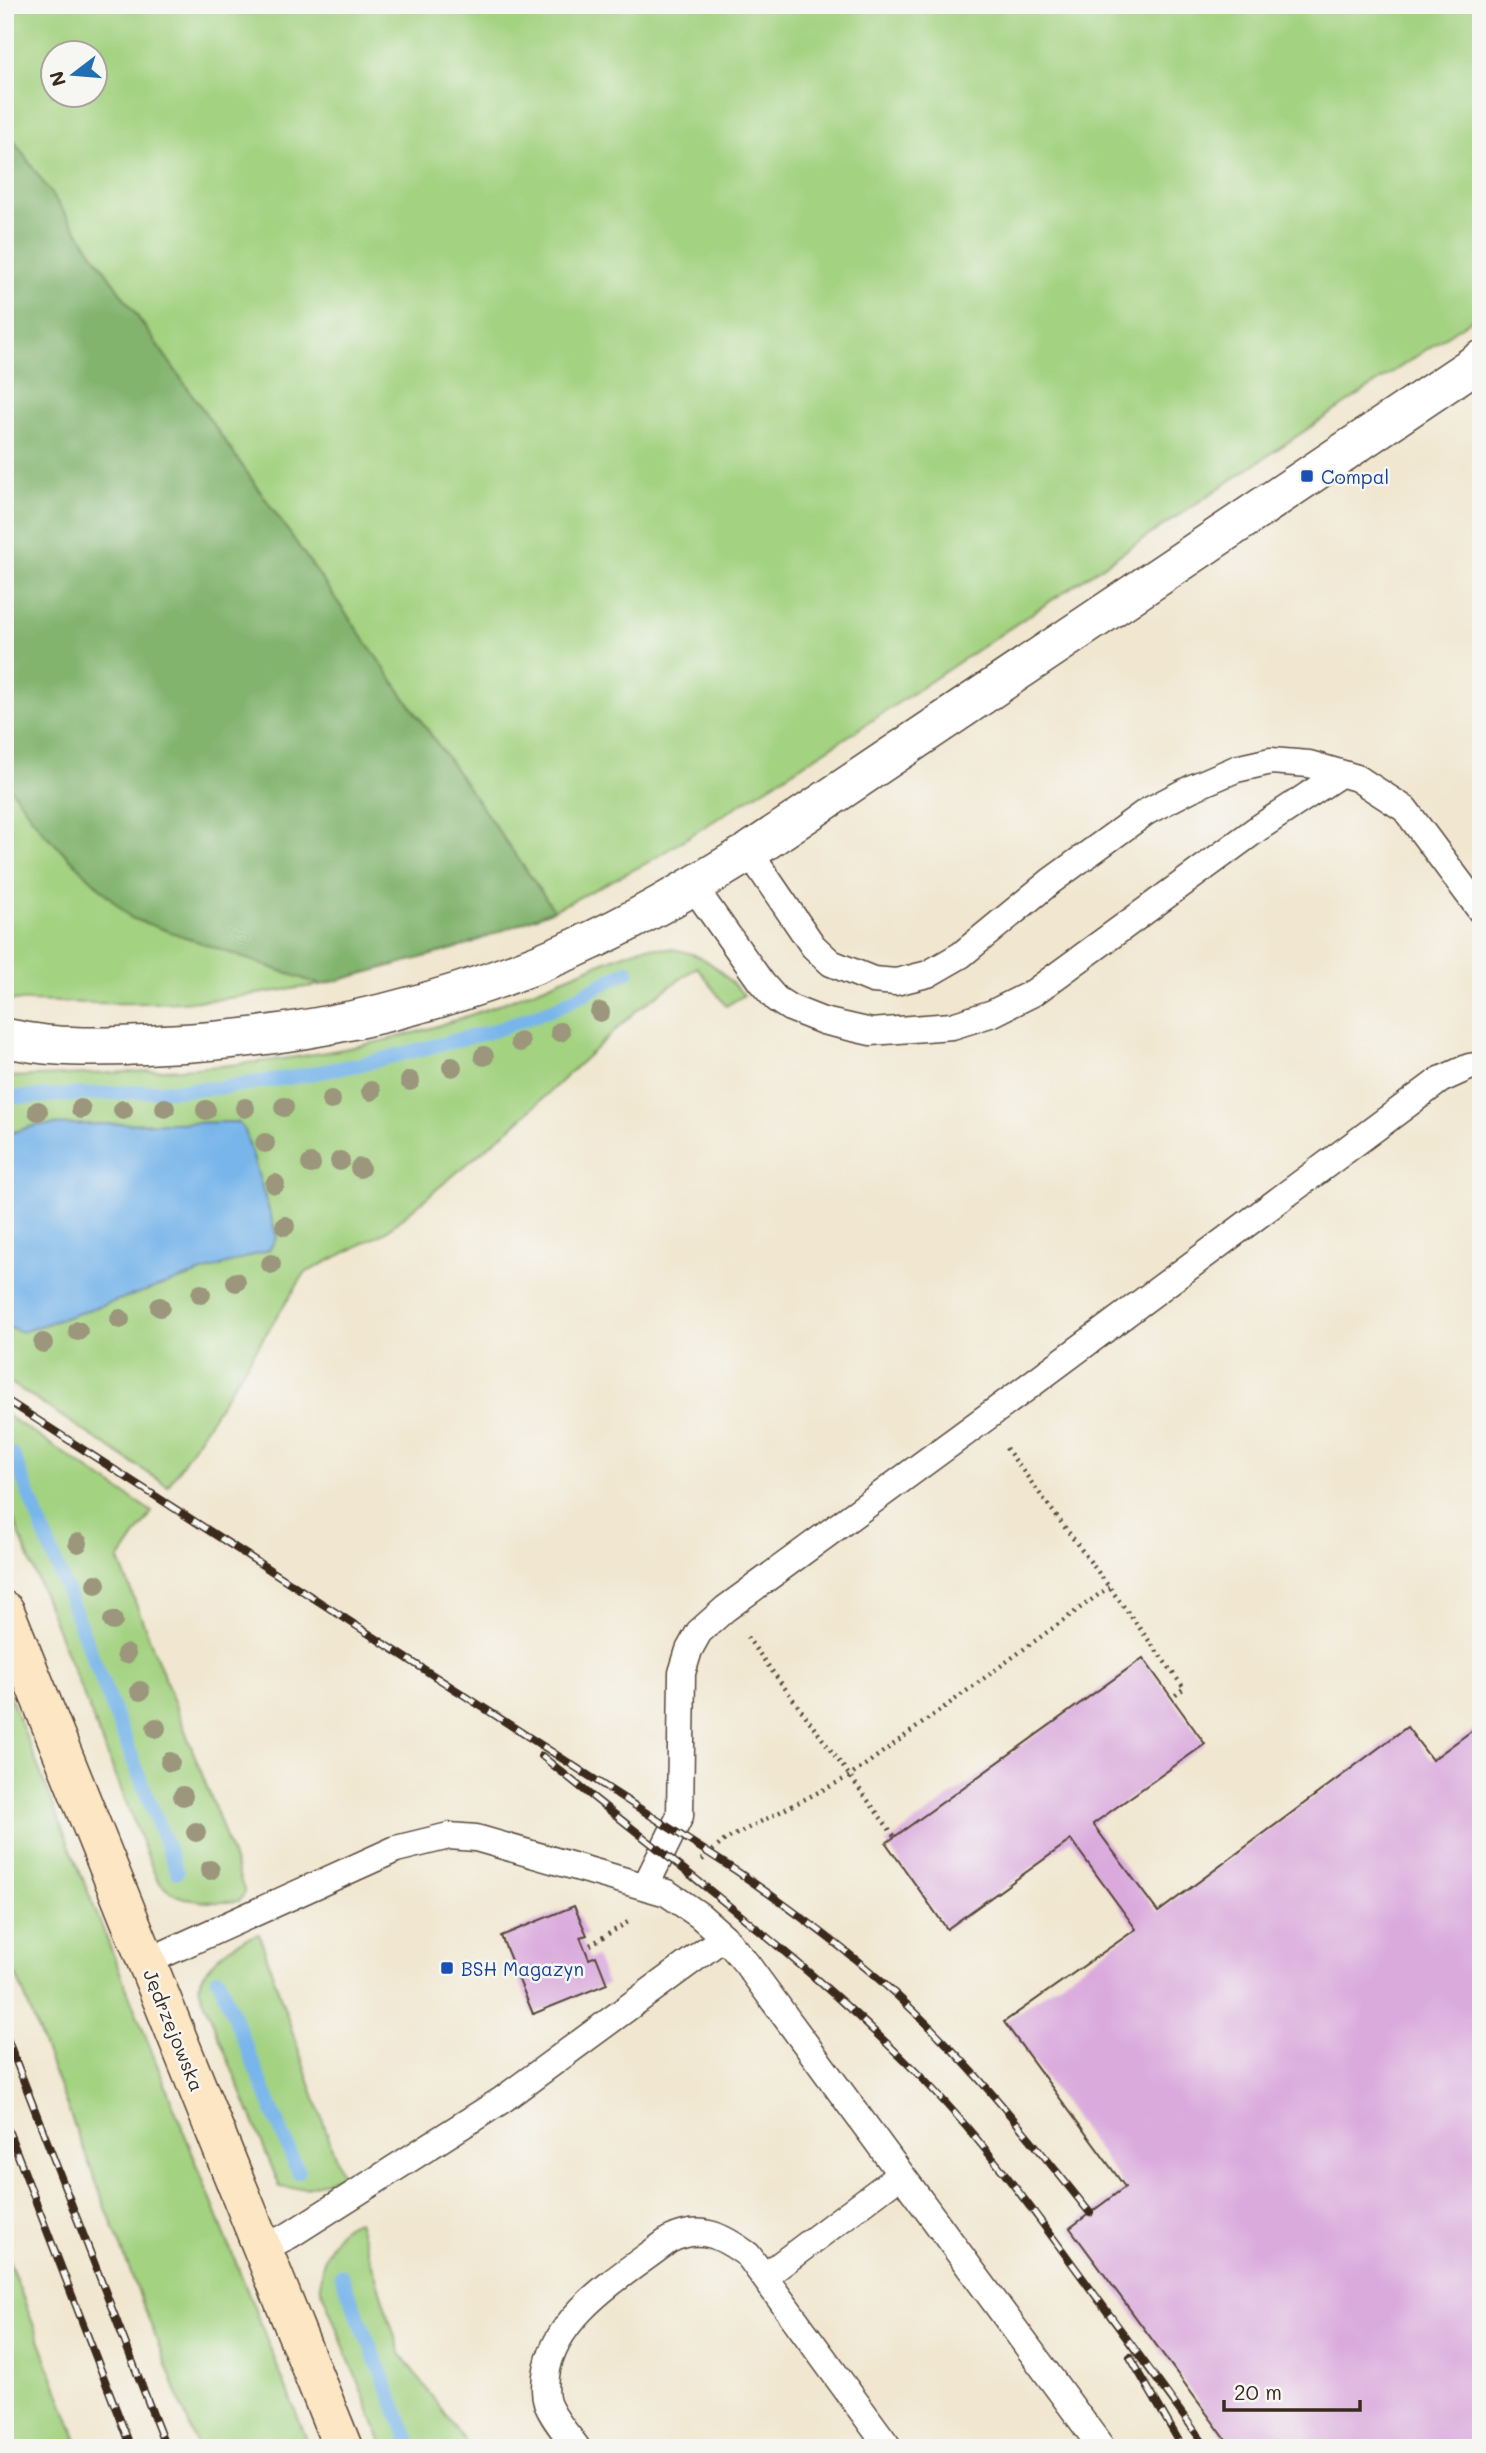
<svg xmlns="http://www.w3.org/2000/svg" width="1486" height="2453" viewBox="0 0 1486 2453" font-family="Mali,sans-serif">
  <rect width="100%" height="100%" fill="#f6f6f2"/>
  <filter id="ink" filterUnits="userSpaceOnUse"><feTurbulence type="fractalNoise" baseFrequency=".0143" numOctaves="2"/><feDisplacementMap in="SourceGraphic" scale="14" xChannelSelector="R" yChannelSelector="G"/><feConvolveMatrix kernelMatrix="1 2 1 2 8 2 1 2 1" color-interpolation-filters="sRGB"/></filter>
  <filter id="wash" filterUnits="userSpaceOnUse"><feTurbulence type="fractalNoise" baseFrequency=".00686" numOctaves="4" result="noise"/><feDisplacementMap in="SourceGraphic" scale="28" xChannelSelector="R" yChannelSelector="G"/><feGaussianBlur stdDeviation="1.57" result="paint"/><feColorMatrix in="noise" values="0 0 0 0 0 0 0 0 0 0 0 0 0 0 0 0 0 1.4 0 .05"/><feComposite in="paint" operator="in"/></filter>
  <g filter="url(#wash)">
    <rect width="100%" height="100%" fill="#f1e7d0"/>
    <path fill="#a3d280" stroke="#6f7e4f" stroke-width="2" fill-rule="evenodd" d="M5 5H1481V313L853 733 647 863 554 910 5 128ZM52 52H94V94H52Z
      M5 781 44 833 131 918 321 985C288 989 254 995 220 999 149 1006 77 1003 5 1000Z
      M646 947C700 950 707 957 744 995L726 1006 697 967 637 1010 514 1125 384 1233 305 1273 168 1486 5 1379V1326L22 1331 37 1125 5 1135V1077C143 1072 284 1069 417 1032 467 1018 514 999 562 979 590 968 617 955 646 947Z
      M5 1414 152 1512 119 1560 220 1821 245 1893 239 1901C212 1904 169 1904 155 1875L5 1498Z
      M5 1684 310 2448H198L22 1989 5 1951Z
      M259 1934 341 2174C322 2185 303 2191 280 2187L198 1986C210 1958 231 1943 259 1934Z
      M358 2221 400 2353 470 2448H384L321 2289C318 2266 332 2227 358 2221Z
      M5 2250 80 2448H5Z"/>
    <path fill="#82b46e" stroke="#5e6f46" stroke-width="2" d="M5 128 554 910 461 947 321 985 131 918 44 833 5 781Z"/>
    <path fill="#78b5ea" stroke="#5a7084" stroke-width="2" d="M238 1122 245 1131 277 1237 269 1250 22 1332 5 1326V1135L37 1125Z"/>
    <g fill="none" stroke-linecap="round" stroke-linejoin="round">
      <path stroke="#78b5ea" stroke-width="14" d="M5 1098 219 1088 288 1078 362 1064 493 1031 558 1007 628 971
        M13 1454 177 1872
        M218 1978 298 2172
        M341 2275 412 2448"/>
    </g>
    <g id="blocks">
      <path fill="#daaadd" d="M1143 1658 1205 1744 1093 1824 1158 1912 1407 1727 1432 1760 1481 1724V2448H1232L1070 2228 1125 2187 1004 2022 1136 1929 1071 1840 947 1929 886 1843Z
        M574 1906 587 1935 580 1937 589 1959 596 1956 607 1984 533 2014 501 1936Z"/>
    </g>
  </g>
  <g filter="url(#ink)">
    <use href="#blocks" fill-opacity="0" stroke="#564639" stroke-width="2"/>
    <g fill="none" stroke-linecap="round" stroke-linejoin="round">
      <g stroke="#564639" stroke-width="29">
        <path id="lane" d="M749 852 813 946 831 963 873 980 896 982 928 974 961 955 1051 881 1146 812 1192 788 1236 769 1271 761 1309 764 1357 778 1405 809 1481 911
          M693 886 761 982 776 999 790 1008 823 1021 871 1032 952 1026 993 1013 1033 993 1257 829 1340 774
          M646 1885 680 1816 682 1673 689 1650 699 1632 725 1609 1025 1389 1440 1080 1469 1067 1481 1065
          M146 1962 396 1849 449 1836 476 1838 667 1893 699 1915 724 1937 746 1963 1102 2448
          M262 2249 290 2235 502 2100 724 1937
          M764 2277 901 2174
          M577 2448C567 2434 553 2419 547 2403 544 2394 545 2385 546 2376 553 2314 624 2275 669 2240 701 2224 722 2236 748 2255L889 2448"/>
      </g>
      <g stroke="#564639" stroke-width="41">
        <path id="street" d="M5 1038C21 1041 37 1044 52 1045 89 1048 127 1046 163 1044 305 1038 443 1006 573 949 634 922 692 887 749 852L1481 360"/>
      </g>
      <g stroke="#564639" stroke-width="41">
        <path id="secondary" d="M5 1611 343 2448"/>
      </g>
      <path stroke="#564639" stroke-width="4.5" stroke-dasharray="2 5" stroke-linecap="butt" d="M1006 1448 1184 1688 1172 1698
        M747 1637 895 1837
        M702 1860 725 1840 850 1776 1109 1587
        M590 1945 628 1922"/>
      <use href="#lane" stroke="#fff" stroke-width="26"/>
      <use href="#street" stroke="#fff" stroke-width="38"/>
      <use href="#secondary" stroke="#fce6c4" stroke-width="38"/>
      <g stroke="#3b2a1e" stroke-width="8">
        <path id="rail" d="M5 1399 738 1872C787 1906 837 1942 882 1982 960 2050 1025 2132 1090 2213
          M542 1756C668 1859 801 1956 916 2072 975 2131 1024 2198 1073 2265 1118 2326 1163 2387 1207 2448
          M5 2033 166 2448
          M5 2122 131 2448
          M1130 2357 1183 2448"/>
      </g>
      <use href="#rail" stroke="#f6f6f2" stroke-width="5" stroke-dasharray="16" stroke-linecap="butt"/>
    </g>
    <g fill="#9b967b">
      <circle cx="600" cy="1012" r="10"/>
      <circle cx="560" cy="1032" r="10"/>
      <circle cx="520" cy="1042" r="10"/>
      <circle cx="484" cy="1056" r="10"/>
      <circle cx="452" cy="1067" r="10"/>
      <circle cx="410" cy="1081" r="10"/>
      <circle cx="371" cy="1091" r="10"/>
      <circle cx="331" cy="1100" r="10"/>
      <circle cx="284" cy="1107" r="10"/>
      <circle cx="165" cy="1108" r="10"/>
      <circle cx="245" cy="1108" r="10"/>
      <circle cx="81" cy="1109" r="10"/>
      <circle cx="123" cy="1110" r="10"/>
      <circle cx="206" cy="1110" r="10"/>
      <circle cx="38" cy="1111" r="10"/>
      <circle cx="265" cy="1143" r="10"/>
      <circle cx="340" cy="1161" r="10"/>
      <circle cx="311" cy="1164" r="10"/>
      <circle cx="360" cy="1168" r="10"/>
      <circle cx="275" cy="1184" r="10"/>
      <circle cx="285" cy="1226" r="10"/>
      <circle cx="271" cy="1264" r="10"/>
      <circle cx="236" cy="1282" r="10"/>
      <circle cx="201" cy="1294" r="10"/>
      <circle cx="160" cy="1307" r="10"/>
      <circle cx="120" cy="1319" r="10"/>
      <circle cx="78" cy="1331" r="10"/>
      <circle cx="43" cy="1343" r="10"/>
      <circle cx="78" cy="1543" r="10"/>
      <circle cx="96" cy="1584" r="10"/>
      <circle cx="113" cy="1621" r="10"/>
      <circle cx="126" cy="1654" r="10"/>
      <circle cx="140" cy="1691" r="10"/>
      <circle cx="156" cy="1728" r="10"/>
      <circle cx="170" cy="1762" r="10"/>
      <circle cx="183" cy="1796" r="10"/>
      <circle cx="196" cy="1832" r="10"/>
      <circle cx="210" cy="1870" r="10"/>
    </g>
  </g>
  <g fill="#1a4fb4" stroke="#f6f6f2" stroke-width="2.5">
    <rect x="1300" y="469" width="14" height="14" rx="3.5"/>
    <rect x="440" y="1961" width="14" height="14" rx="3.5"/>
  </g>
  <g text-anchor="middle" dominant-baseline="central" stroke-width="5" stroke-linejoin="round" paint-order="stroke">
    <g font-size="19" fill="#164399" stroke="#f6f6f2" text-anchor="start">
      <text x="1321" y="476">Compal</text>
      <text x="461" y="1968">BSH Magazyn</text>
    </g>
    <g font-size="19" fill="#3b2a1e" stroke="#f6f6f2">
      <text transform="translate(174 2030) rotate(68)">Jędrzejowska</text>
    </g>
  </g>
  <rect width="1486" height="2453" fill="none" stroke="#f6f6f2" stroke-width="28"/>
  <g transform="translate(74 74) rotate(254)"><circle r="33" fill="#f6f6f2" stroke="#aba49d" stroke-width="2"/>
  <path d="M0-5L12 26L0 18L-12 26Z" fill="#1f6fb2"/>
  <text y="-10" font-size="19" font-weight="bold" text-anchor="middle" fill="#3b2a1e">N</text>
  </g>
  <path d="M1224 2400v10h136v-10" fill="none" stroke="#3b2a1e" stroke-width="3.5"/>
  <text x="1234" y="2400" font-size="21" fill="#3b2a1e" stroke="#f6f6f2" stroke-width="5" paint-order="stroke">20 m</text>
</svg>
